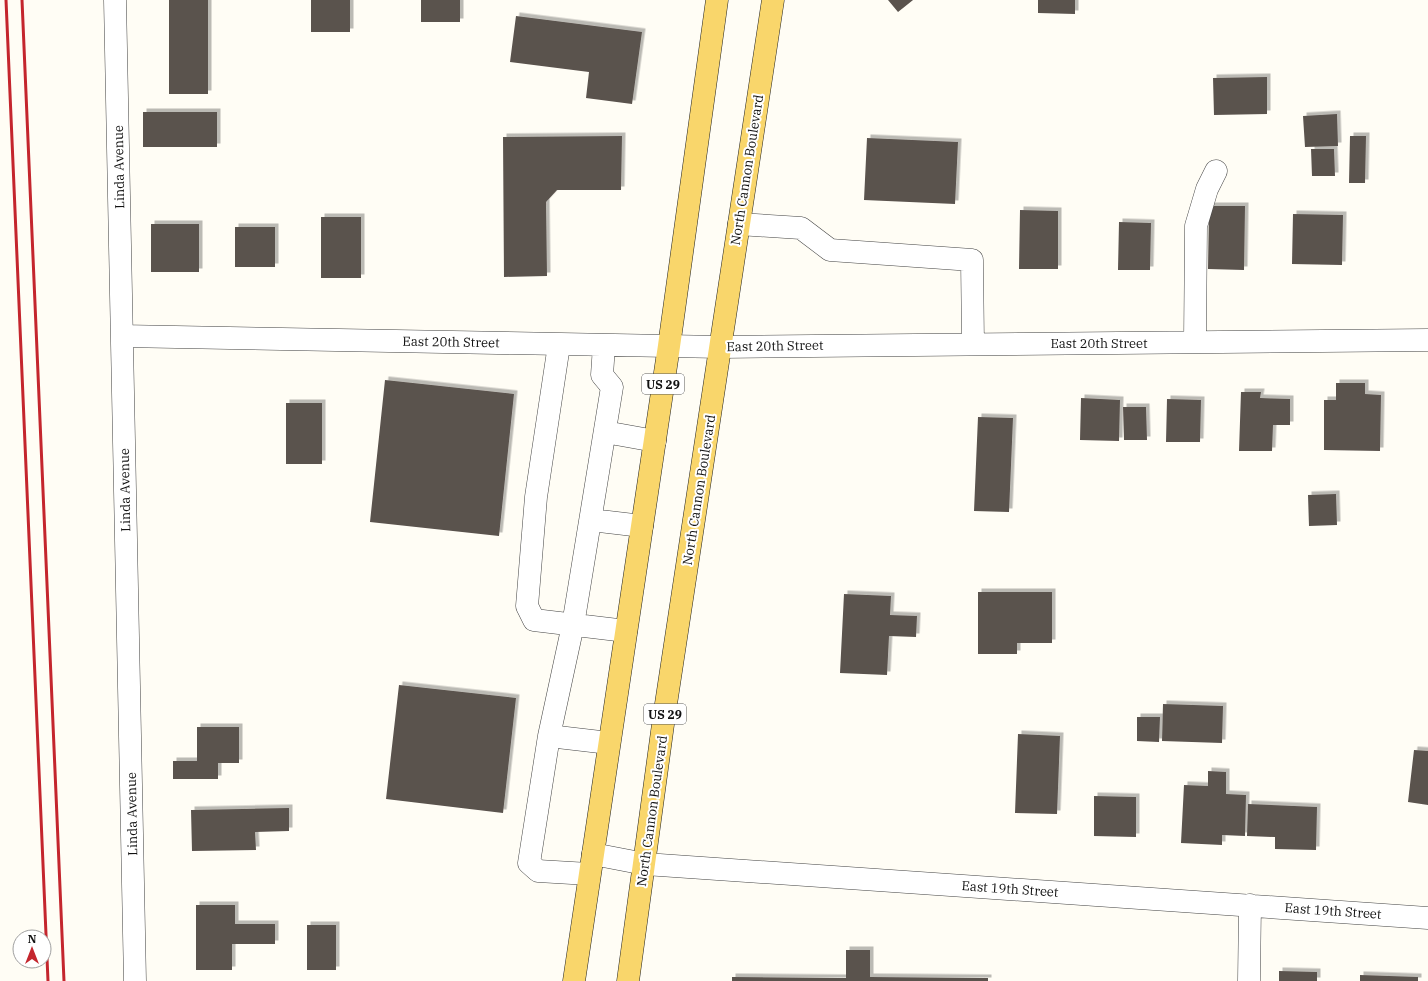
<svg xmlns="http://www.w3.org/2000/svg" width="1428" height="981" viewBox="0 0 1428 981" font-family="'IBM Plex Serif',serif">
  <defs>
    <filter id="shadow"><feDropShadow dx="3.5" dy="-3.5" stdDeviation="0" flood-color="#0004"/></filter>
  </defs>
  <rect width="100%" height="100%" fill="#fffdf5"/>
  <path fill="#5a524d" filter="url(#shadow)" d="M169 0H208V94H169Z
    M311 0H350V32H311Z
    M421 0H460V22H421Z
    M888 0H913L898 12Z
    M1038 0H1075V14L1038 13Z
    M516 16 642 32 632 104 586 98 589 72 510 62Z
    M1267 77V114L1214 115 1213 78Z
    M143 112H217V147H143Z
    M1337 114 1338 146 1305 147 1303 116Z
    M622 136 621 190H557L546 202 547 276 504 277 503 137Z
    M1350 136H1366L1365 183H1349Z
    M867 138 958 142 955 204 864 200Z
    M1311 149H1334L1335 176H1312Z
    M1209 206H1245L1244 270 1208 269Z
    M1020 210 1058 211V269H1019Z
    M1293 214 1343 215 1342 265 1292 264Z
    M321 217H361V278H321Z
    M1119 222 1151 223 1150 270H1118Z
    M151 224H199V272H151Z
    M235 227H275V267H235Z
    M385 380 514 394 499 536 370 522Z
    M1336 383H1365V394L1381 395 1380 451 1324 450V400H1336Z
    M1241 392H1261L1260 398 1290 399V425H1273L1272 451H1239Z
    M1081 398 1120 400 1119 441 1080 440Z
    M1167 399 1201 400 1200 442H1166Z
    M286 403H322V464H286Z
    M1123 407H1146L1147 440H1124Z
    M978 417 1013 418 1009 512 974 511Z
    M1336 494 1337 525 1309 526 1308 495Z
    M978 592H1052V643H1017V654H978Z
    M844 594 891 596 890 615 917 616 916 637 889 636 887 675 840 673Z
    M399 685 516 698 503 813 386 799Z
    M1163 704 1223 706 1222 743 1162 741Z
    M1137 717H1160L1159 742 1137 741Z
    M197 727H239V763H218V779H173V761H197Z
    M1018 734 1060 736 1057 814 1015 813Z
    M1414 750 1428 751V805L1408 802Z
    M1208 771 1226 772V794L1246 795 1245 836 1222 835V845L1181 843 1184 785 1208 786Z
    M1094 796 1136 797V837L1094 836Z
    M1248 804 1317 807 1316 850 1275 849V837L1247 836Z
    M289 808V831L255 832 256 850 192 851 191 810Z
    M196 905H235V924H275V944H232V970H196Z
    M307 925H336V970H307Z
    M846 950H870V977L988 978V981H732V977L846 978Z
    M1279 971 1317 972V981H1279Z
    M1360 975 1418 977V981H1360Z"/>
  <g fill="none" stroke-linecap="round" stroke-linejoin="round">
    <g stroke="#444" stroke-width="23">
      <path id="minor" d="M115 0 135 981
        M739 224 801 228 830 250 972 260 973 344
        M122 336 721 347 1428 340
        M1195 342 1196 226 1207 189 1216 171
        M559 345 536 497 527 606 534 620 626 631
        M605 432 655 441
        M591 520 642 526
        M549 736 609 743
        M593 854 645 864 1428 918
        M589 874 538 871 529 863 549 736 573 625 612 387 602 375 604 346
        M1249 981 1250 905"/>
    </g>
    <g stroke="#222" stroke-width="23">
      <path id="major" d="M574 981 669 346 717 0
        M628 981 664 717 773 0"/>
    </g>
    <use href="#minor" stroke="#fff" stroke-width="22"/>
    <use href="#major" stroke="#f9d66b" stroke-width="22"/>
    <path stroke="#c4262e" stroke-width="3" d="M6 0 48 981
      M22 0 64 981"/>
  </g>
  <g text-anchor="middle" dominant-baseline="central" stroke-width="4" stroke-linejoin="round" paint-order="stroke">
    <g fill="#fff" stroke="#585858" stroke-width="1">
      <rect x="642" y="374" width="42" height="20" rx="3"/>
      <rect x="644" y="704" width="42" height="20" rx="3"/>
    </g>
    <g font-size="12" font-weight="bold" fill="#111">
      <text x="663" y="384">US 29</text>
      <text x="665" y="714">US 29</text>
    </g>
    <g font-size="13" fill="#111" stroke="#fff">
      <text transform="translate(119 167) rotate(-91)">Linda Avenue</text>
      <text transform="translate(747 170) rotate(-81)">North Cannon Boulevard</text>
      <text transform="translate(451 342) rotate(1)">East 20th Street</text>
      <text x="1099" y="343">East 20th Street</text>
      <text transform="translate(775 346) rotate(-1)">East 20th Street</text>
      <text transform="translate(125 490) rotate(-91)">Linda Avenue</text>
      <text transform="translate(699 490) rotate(-81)">North Cannon Boulevard</text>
      <text transform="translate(652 811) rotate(-82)">North Cannon Boulevard</text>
      <text transform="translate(132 814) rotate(-91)">Linda Avenue</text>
      <text transform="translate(1010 889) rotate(4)">East 19th Street</text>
      <text transform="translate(1333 911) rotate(4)">East 19th Street</text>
    </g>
  </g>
  <g transform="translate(32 949)"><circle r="19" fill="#ffffff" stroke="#a0a0a0"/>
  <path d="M0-3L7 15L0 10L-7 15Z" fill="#c4262e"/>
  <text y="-6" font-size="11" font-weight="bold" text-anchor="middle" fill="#111111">N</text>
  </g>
</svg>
